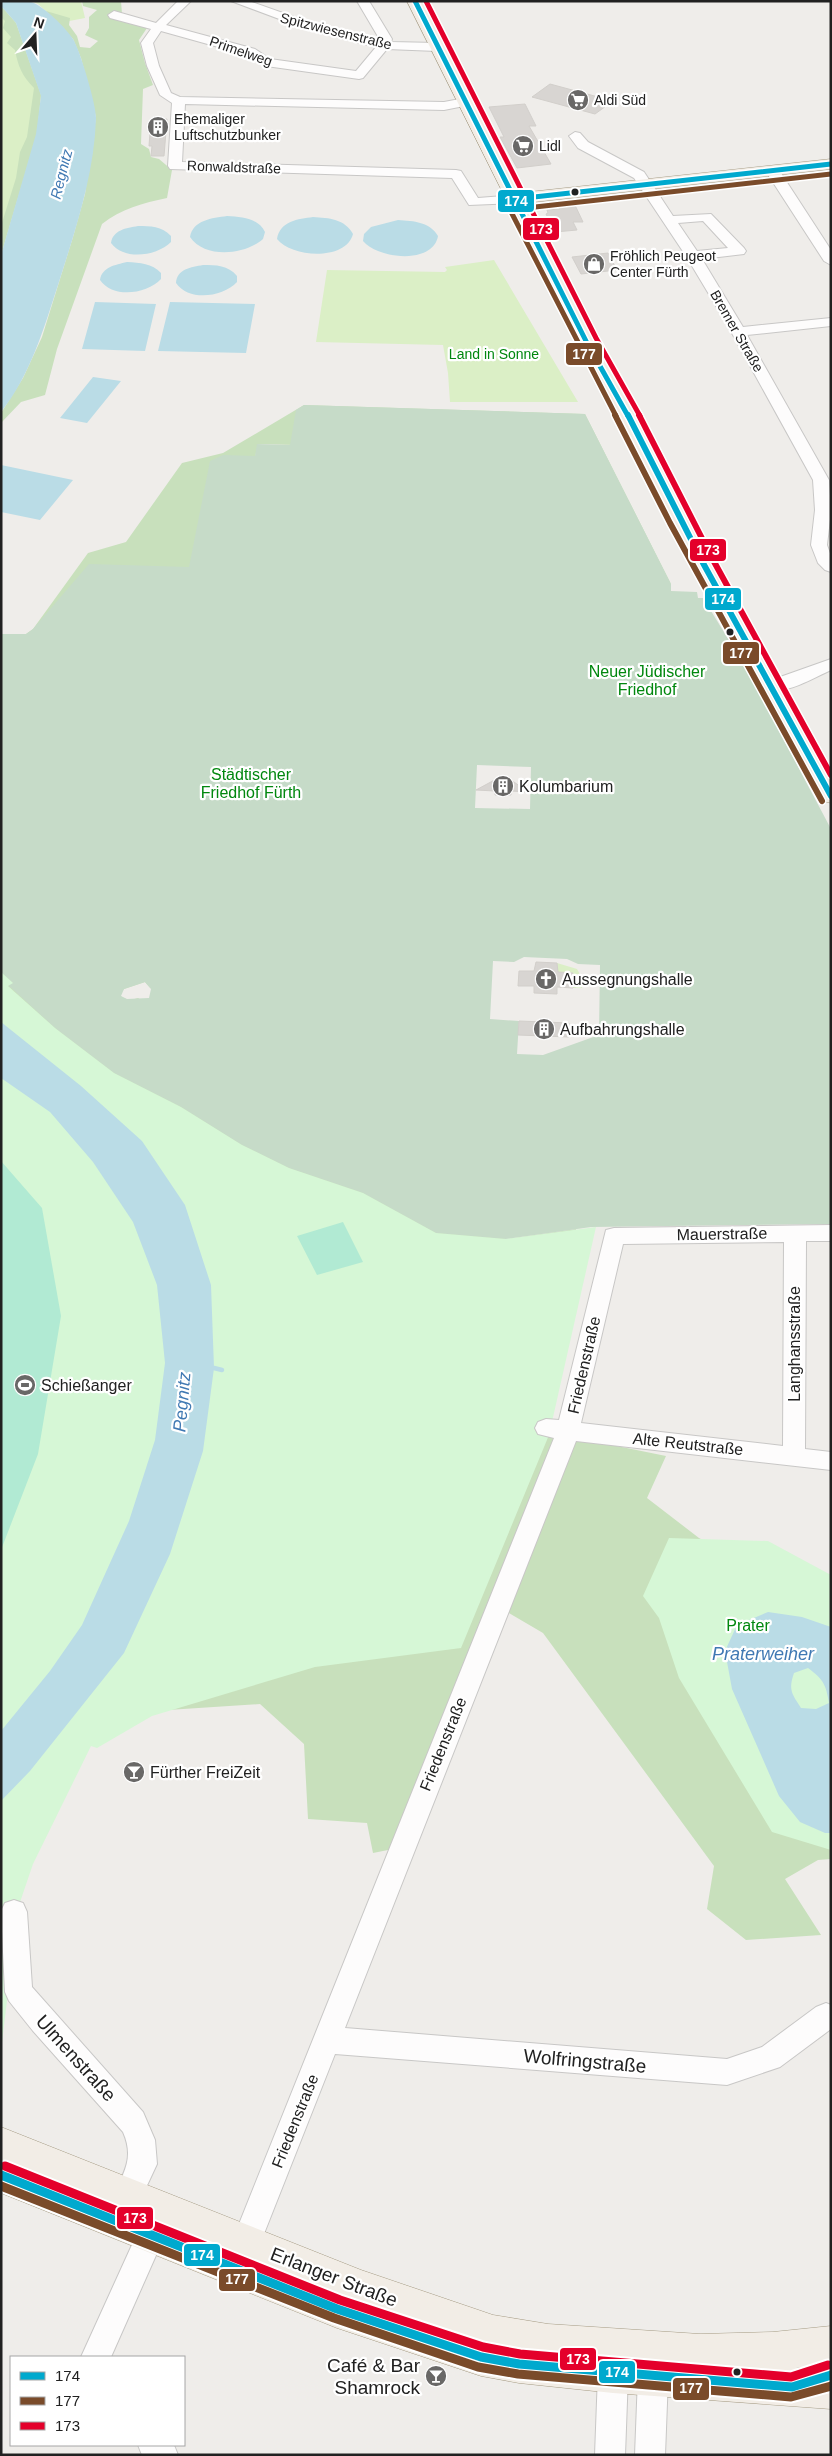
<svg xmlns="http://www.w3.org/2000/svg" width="832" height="2456" viewBox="0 0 832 2456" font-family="Helvetica,sans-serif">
  <rect width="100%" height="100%" fill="#efedea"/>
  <path fill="#dbefc6" d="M31 1H81L85 18 59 23 38 4Z
    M1 6 16 23 41 95 36 134 1 255Z
    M494 260 578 402H450L448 373 443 345 316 342 327 270 445 272 447 270 445 267Z
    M557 963 577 969 582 978V988H573V973L558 972Z"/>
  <path fill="#c8e0bc" d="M82 1H121L122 14 149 25 139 40 145 63 153 85 143 89 141 144 149 149 151 157 159 159 172 170 167 198C143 203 121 209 102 224L57 349 45 395 21 402 1 423V413L23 378 42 337 73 237 85 194 96 117 81 58 73 39 46 11 70 18 69 25 77 36 80 47 90 48 98 41 85 35 89 28V17L97 10 83 6Z
    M1 6 16 23 41 95 37 134 1 255V226L16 178 20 152 27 137 34 88C22 76 18 66 15 50L7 43 11 37 3 28 5 21 1 17Z
    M304 405 585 414 671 584 294 445 258 444 255 458 192 569 70 640 1 642V634H26L33 629 88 553 126 542 182 463 223 453Z
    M1 857 115 931 151 989 145 982 124 989 120 994 122 998 131 1000 138 998 506 1239 576 1229 538 1430 666 1456 647 1498 699 1538 747 1564 831 1833V1859L818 1860 785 1879 821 1935 746 1940 707 1909 714 1866 543 1633 507 1612 403 1847 373 1853 367 1823 308 1819 304 1744 260 1704 137 1712 1 1023Z"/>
  <path fill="#c6dbc8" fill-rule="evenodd" d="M304 405 585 414 671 584V591L697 592 698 598H703L743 663 831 829V1224L591 1227 506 1239 436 1233 363 1193 289 1168 242 1145 181 1107 114 1073 55 1028 8 985 13 983 1 972V634H26L33 629 89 564 189 567 210 461 223 455 255 456 257 444 290 445 296 410ZM477 765 531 767 530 809 475 808ZM524 957 567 959 578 964 600 965 599 1035 543 1055 517 1054 519 1021 490 1019 493 961 514 962ZM145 982 151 989 149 998 127 999 121 996 124 989Z"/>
  <path fill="#d6f7d6" d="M1 972 13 983 8 986 55 1028 114 1073 181 1107 242 1145 289 1168 363 1193 436 1233 506 1239 596 1227 549 1435 461 1648 315 1667 152 1716 97 1748 91 1746 33 1864 18 1908 1 2051Z
    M669 1538 768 1541 831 1575V1850L772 1832 679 1678 659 1618 643 1596Z"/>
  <path fill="#b1ead3" d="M1 1161 42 1208 61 1316 38 1454 1 1550Z
    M343 1222 363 1262 317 1275 297 1236Z"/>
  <path fill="#badce6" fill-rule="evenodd" d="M1 1C11 1 23 0 31 2 43 5 67 29 73 39 80 50 97 107 96 119 94 176 75 231 58 285 44 328 30 376 1 412V255L36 134 41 96 16 23 1 6Z
    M227 216C242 217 258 218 265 232L263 239C245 255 205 259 190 237 193 220 212 218 227 216Z
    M313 217C329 218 345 219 353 234 346 261 292 258 277 239 280 221 298 219 313 217Z
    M398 220C414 221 430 222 438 236 433 265 378 259 363 241L364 234 371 227Z
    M138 226C150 226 162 226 171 236V242C157 256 124 261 111 243 113 230 126 228 138 226Z
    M127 262C140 263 152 263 161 273V279C147 294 113 299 100 280 102 267 115 265 127 262Z
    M203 265C216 265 228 265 237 276V282C223 297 189 302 176 283 177 269 191 267 203 265Z
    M95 302 156 304 145 351 82 349Z
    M170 302 255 304 246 353 158 351Z
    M93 377 121 381 87 423 60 418Z
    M1 465 73 480 40 520 1 512Z
    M1 1022 81 1086 142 1141 185 1205 211 1285 214 1368 203 1451 170 1554 124 1653 30 1771 1 1801V1731L50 1671 82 1625 129 1521 155 1440 165 1363 157 1285 133 1222 93 1162 50 1112 1 1078Z
    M768 1612 802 1617 831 1627V1833H825L800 1822 779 1796 732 1689 725 1651 737 1625ZM808 1668C823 1679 826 1684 829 1703L816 1709 801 1708C792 1694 788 1690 794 1673Z"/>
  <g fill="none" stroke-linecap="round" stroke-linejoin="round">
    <path stroke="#badce6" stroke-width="4.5" d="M214 1368 222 1370"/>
  </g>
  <path fill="#d8d5d2" stroke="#d2cfcb" d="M550 84 613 101 595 114 532 97Z
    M525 104 536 126H529L551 164 517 168 500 137H504L489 107Z
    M151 119H167L164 156H151L152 146H149Z
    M574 203 583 222H573L577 230 555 232 546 214 548 213 547 210 560 209 558 204Z
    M608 253 617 270 581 274 572 257Z
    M500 777H507L528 792 511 791V795H495V791L476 790Z
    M536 962 557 963 558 972 573 973V988L557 987V994L534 993V986H518L519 971H534Z
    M519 1021 569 1023V1037L518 1035Z"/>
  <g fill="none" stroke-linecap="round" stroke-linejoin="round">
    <g stroke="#c8c7c6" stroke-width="2">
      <path id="minor" d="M178 1H191L166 25 255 49 270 59 356 71 376 47 306 29 231 1H249L314 24 380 40 357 1H369L392 39 391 42 437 43 443 47 437 51 387 49 363 78 359 79 266 66 247 55 161 31 153 43 159 66 171 93 180 97 444 102 465 98 471 102 469 105 444 110 185 104 182 162 456 170 461 171 478 198 516 195 523 199 516 203 469 205 452 178 170 169 168 166 172 103 160 95 147 66 141 43 151 29 110 18 108 15 114 11 156 23Z
        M575 132 580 133 588 142 644 172 673 216 711 214 744 248 746 251 744 254 702 259 743 327 831 318V326L747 335 829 480 831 511 827 545 831 556V572L825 570 818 563 811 545 815 510 813 480 728 326 686 256 634 178 578 148 569 136ZM703 221 728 248 697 251 678 223Z
        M772 166 777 167 831 250V265L824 261 765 170Z
        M831 659V670C813 678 786 695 766 690L763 686 766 682Z
        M831 1225V1241H806L805 1449 831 1452V1470L576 1441 345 2028 727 2059 762 2047 816 2007 826 2003 831 2005V2029L780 2067 727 2085 335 2054 256 2254 246 2259 236 2254 231 2244 554 1438 538 1434 535 1428 538 1422 546 1419 559 1420 606 1230 614 1228ZM784 1242 783 1446 581 1423 623 1244Z
        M14 1900 23 1903 27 1912 32 1987 143 2112 155 2140 157 2164 137 2207 127 2211 117 2207 113 2197C123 2173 135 2159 123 2132L33 2031 9 2001 5 1992 1 1911 5 1903Z
        M151 2221 161 2225 165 2235 111 2357H81L141 2225Z
        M613 2359 624 2363 628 2374 625 2455H595L598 2374 602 2363Z
        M653 2362 664 2366 668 2377 665 2455H635L638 2377 642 2366Z
        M138 2445H174L178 2455H142Z"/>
    </g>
    <g stroke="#a69c85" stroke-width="1">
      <path id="major" d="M407 1H423L520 193 831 159V169L525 203 596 343 635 410 713 563 831 775V803L823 801 819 796 693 563 615 410 578 343Z
        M1 2127 361 2270 493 2315 548 2324 700 2334 773 2332 831 2326V2364L796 2368 831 2370V2409L613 2393 519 2383 481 2376 337 2328 1 2193Z"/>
    </g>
    <use href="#minor" fill="#fdfcfc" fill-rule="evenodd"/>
    <use href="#major" fill="#f2ede6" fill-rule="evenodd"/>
    <g stroke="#fff" stroke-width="8">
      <path id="bus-1-far2" d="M415 1 587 343 628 416
        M516 199 831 164"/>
    </g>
    <g stroke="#fff" stroke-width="9">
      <path id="bus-1-far1" d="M628 415 703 563 831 796"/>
    </g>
    <g stroke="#fff" stroke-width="13">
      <path id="bus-1" d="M1 2175 337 2309 481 2357 519 2364 792 2387 831 2375"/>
    </g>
    <g stroke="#fff" stroke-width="8">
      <path id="bus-2-far2" d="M507 204 616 416
        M517 209 831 174"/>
    </g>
    <g stroke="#fff" stroke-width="9">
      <path id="bus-2-far1" d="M615 415 670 523 822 801"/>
    </g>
    <g stroke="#fff" stroke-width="13">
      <path id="bus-2" d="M1 2186 334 2318 478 2367 518 2374 791 2397 831 2386"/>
    </g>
    <g stroke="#fff" stroke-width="8">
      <path id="bus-3-far2" d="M426 1 596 338 640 416"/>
    </g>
    <g stroke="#fff" stroke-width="9">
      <path id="bus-3-far1" d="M639 415 712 558 831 775"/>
    </g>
    <g stroke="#fff" stroke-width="13">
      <path id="bus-3" d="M5 2166 340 2300 483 2347 520 2354 791 2377 828 2365"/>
    </g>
    <use href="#bus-1-far2" stroke="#00a9ce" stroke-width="5"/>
    <use href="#bus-1-far1" stroke="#00a9ce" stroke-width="6"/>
    <use href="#bus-1" stroke="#00a9ce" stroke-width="9"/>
    <use href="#bus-2-far2" stroke="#7a4b2a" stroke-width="5"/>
    <use href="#bus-2-far1" stroke="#7a4b2a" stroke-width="6"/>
    <use href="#bus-2" stroke="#7a4b2a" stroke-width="9"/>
    <use href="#bus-3-far2" stroke="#e4002b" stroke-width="5"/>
    <use href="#bus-3-far1" stroke="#e4002b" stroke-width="6"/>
    <use href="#bus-3" stroke="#e4002b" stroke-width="9"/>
  </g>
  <defs>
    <g id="supermarket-disc" transform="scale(1.125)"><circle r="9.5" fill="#696867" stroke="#fff"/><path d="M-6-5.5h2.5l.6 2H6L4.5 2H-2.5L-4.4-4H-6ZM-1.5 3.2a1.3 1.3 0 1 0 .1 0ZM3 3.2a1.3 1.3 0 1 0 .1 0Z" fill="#fff"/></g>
    <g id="building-disc" transform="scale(1.125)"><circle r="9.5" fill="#696867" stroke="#fff"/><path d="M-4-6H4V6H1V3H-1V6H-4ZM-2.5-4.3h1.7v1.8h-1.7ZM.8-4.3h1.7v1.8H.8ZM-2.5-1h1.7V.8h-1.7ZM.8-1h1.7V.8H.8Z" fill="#fff"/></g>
    <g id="shop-disc" transform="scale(1.125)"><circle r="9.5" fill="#696867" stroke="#fff"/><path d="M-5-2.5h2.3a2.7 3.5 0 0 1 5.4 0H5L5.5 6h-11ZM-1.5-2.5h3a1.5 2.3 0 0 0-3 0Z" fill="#fff"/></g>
    <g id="church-disc" transform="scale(1.125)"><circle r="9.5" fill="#696867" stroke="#fff"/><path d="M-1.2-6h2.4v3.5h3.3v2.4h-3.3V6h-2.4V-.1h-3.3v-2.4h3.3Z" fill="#fff"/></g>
    <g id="stadium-disc" transform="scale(1.125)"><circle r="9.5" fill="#696867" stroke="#fff"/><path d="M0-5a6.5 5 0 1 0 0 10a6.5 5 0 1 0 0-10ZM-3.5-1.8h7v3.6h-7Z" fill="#fff"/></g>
    <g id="bar-disc" transform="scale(1.125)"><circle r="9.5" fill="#696867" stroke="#fff"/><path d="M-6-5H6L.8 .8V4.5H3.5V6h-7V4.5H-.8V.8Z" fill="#fff"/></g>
  </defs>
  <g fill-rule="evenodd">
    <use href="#supermarket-disc" x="578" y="100"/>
    <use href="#building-disc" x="158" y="127"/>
    <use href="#supermarket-disc" x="523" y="146"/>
    <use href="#shop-disc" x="594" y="264"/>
    <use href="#building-disc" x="503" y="786"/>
    <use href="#church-disc" x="546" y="979"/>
    <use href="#building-disc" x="544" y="1029"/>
    <use href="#stadium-disc" x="25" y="1385"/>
    <use href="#bar-disc" x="134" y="1772"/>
    <use href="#bar-disc" x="436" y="2376"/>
  </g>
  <g fill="#212121" stroke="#fff" stroke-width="2">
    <circle cx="575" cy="192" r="4.5"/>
    <circle cx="730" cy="632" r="4.5"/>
    <circle cx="737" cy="2372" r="4.5"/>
  </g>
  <g text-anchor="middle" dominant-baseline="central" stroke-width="4.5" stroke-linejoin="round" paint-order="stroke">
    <g font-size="14" fill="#212121" stroke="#fff">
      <text transform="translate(336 31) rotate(14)">Spitzwiesenstraße</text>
      <text transform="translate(241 51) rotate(19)">Primelweg</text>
      <text transform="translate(234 167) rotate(2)">Ronwaldstraße</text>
      <text transform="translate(737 331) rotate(60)">Bremer Straße</text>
    </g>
    <g font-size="14" fill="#212121" stroke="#fff" text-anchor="start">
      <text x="594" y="100">Aldi Süd</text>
      <text x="174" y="119">Ehemaliger<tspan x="174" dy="16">Luftschutzbunker</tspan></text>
      <text x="539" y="146">Lidl</text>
      <text x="610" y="256">Fröhlich Peugeot<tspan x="610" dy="16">Center Fürth</tspan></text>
    </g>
    <g font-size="14" fill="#01870e" stroke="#fff">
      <text x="494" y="354">Land in Sonne</text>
    </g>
    <g font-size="15" font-style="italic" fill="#4079b3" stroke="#fff">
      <text transform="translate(61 174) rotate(-76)">Regnitz</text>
    </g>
    <g font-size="16" fill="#01870e" stroke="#fff">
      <text x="647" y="671">Neuer Jüdischer<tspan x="647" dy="18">Friedhof</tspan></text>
      <text x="251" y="774">Städtischer<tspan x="251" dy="18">Friedhof Fürth</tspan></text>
      <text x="748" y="1625">Prater</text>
    </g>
    <g font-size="16" fill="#212121" stroke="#fff" text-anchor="start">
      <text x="519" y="786">Kolumbarium</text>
      <text x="562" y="979">Aussegnungshalle</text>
      <text x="560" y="1029">Aufbahrungshalle</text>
      <text x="41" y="1385">Schießanger</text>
      <text x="150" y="1772">Fürther FreiZeit</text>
    </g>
    <g font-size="16" fill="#212121" stroke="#fff">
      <text transform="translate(722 1234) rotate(-1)">Mauerstraße</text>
      <text transform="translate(794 1344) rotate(-90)">Langhansstraße</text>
      <text transform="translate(584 1365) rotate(-77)">Friedenstraße</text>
      <text transform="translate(688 1444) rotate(6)">Alte Reutstraße</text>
      <text transform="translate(443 1744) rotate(-68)">Friedenstraße</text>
      <text transform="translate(295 2121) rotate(-68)">Friedenstraße</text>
    </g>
    <g font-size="18" font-style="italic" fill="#4079b3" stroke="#fff">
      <text transform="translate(182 1402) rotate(-85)">Pegnitz</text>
      <text x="763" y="1654">Praterweiher</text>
    </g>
    <g font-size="19" fill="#212121" stroke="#fff">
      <text transform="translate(76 2058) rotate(48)">Ulmenstraße</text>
      <text transform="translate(585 2061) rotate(5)">Wolfringstraße</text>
      <text transform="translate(334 2277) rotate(21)">Erlanger Straße</text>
    </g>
    <g font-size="19" fill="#212121" stroke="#fff" text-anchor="end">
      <text x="420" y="2365">Café &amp; Bar<tspan x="420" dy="22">Shamrock</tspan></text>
    </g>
  </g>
  <g stroke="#fff" stroke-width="2">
    <rect x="497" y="189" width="38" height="24" rx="5" fill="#00a9ce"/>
    <rect x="522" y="217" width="38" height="24" rx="5" fill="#e4002b"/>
    <rect x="565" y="342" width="38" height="24" rx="5" fill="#7a4b2a"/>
    <rect x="689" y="538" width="38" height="24" rx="5" fill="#e4002b"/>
    <rect x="704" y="587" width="38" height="24" rx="5" fill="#00a9ce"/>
    <rect x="722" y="641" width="38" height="24" rx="5" fill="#7a4b2a"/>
    <rect x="116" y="2206" width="38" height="24" rx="5" fill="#e4002b"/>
    <rect x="183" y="2243" width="38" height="24" rx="5" fill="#00a9ce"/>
    <rect x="218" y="2268" width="38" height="24" rx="5" fill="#7a4b2a"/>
    <rect x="559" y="2347" width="38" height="24" rx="5" fill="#e4002b"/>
    <rect x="598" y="2360" width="38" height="24" rx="5" fill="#00a9ce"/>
    <rect x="672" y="2377" width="38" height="24" rx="5" fill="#7a4b2a"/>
  </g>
  <g font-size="14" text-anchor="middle" font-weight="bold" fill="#fff">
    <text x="516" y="206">174</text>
    <text x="541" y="234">173</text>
    <text x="584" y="359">177</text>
    <text x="708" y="555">173</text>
    <text x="723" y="604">174</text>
    <text x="741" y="658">177</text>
    <text x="135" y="2223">173</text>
    <text x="202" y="2260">174</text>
    <text x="237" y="2284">177</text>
    <text x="578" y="2364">173</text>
    <text x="617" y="2377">174</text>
    <text x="691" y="2393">177</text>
  </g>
  <rect width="832" height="2456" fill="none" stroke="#212121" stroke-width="5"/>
  <rect x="10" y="2356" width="175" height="90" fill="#ffffff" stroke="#a6a6a6"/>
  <rect x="20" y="2372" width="25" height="8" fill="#00a9ce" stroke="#a6a6a6"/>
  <text x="55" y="2381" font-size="15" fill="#212121">174</text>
  <rect x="20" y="2397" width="25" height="8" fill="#7a4b2a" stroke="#a6a6a6"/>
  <text x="55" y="2406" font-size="15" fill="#212121">177</text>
  <rect x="20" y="2422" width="25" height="8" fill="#e4002b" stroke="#a6a6a6"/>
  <text x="55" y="2431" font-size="15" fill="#212121">173</text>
  <g transform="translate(35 35) rotate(19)" stroke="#ffffff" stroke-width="4" paint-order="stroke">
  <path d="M0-4L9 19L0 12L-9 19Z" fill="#212121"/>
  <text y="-8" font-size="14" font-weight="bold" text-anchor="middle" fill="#212121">N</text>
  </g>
</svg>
